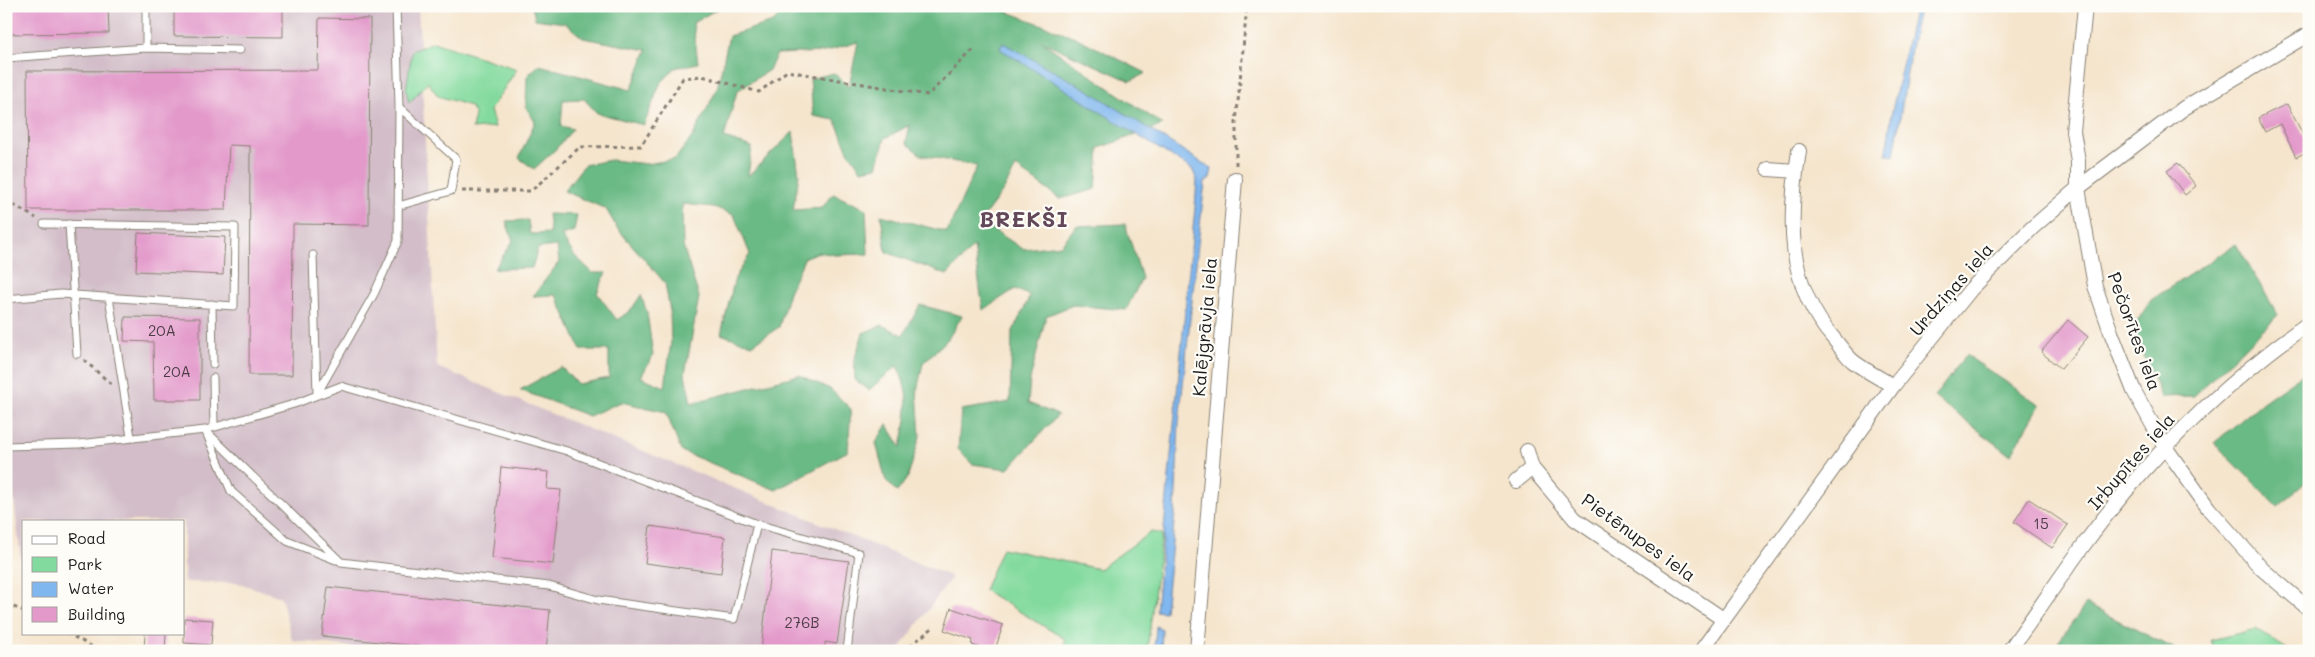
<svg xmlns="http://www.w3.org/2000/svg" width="2315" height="657" viewBox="0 0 2315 657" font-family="Mali,sans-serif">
  <rect width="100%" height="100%" fill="#fdfcf7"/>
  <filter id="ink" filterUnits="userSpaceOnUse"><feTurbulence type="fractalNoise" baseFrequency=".02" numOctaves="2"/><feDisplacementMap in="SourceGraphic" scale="10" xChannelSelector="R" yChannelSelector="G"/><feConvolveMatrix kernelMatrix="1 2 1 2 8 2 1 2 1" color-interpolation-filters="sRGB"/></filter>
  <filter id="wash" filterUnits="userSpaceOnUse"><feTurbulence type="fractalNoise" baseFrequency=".0096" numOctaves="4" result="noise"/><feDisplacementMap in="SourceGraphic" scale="20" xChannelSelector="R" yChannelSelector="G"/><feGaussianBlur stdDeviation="1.12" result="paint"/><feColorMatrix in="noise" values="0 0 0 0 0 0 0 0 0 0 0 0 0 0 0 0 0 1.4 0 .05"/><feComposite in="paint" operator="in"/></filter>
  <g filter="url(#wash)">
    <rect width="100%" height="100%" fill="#f5e5cd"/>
    <path fill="#d2bdc8" d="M6 6H418L437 367 952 577 898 651H390L292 640 281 597 239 583 184 582V521H24L23 578 9 456H6Z"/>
    <path fill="#83da9e" stroke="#507b5d" d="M433 42 517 69 490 110 495 127 472 129 475 115 470 106 438 96 428 82 409 103 406 90 412 51Z
      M1151 532 1162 534 1147 651H1064L1065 639 984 590 1002 548 1099 569Z
      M2256 629 2290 651H2215L2211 640Z"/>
    <path fill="#6aba85" stroke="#436b50" d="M532 6H722L693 23 698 63 675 68 660 84 644 125 597 113 584 99 563 100 561 126 573 129 555 150 534 169 519 158 535 122 526 107 527 76 539 65 631 90 647 50 583 38 565 23 535 19Z
      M789 6H992L1075 37 1146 73 1130 81 1041 41 1163 125 1099 148 1096 189 1060 199 1016 167 1003 191 980 221 1023 249 1061 245 1076 226 1125 224 1142 278 1126 310 1073 305 1046 316 1030 380 1028 403 1058 415 1008 469 972 464 958 449 961 410 1010 402 1012 333 1030 296 1015 289 983 310 974 246 947 275 886 252 881 215 947 232 977 166 921 155 906 143 910 125 885 138 877 167 861 170 848 151 835 120 813 116 810 79 834 73 849 87 858 42 824 52 777 54 769 70 737 91 724 138 752 147 748 176 793 132 799 175 793 210 822 208 833 194 866 209 868 254 835 255 819 252 805 257 789 292 779 327 752 345 721 334 735 278 750 254 734 215 714 207 682 204 683 246 699 297 685 374 691 403 799 375 830 389 851 409 848 451 776 490 681 451 666 412 621 402 589 416 520 390 561 367 578 384 609 378V350H581L556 295 533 296 559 262 557 246 538 248 532 268 494 269 513 241 506 221 528 220 530 234 550 233 548 214 577 215 574 231 561 235 574 255 593 273H606L597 293 617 320 631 310 641 295 647 313 653 355 641 377 665 387 671 342 670 311 665 283 617 228 606 209 564 191 584 165 611 160 647 164 675 159 693 136 717 89 729 36 773 22Z
      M2236 244 2278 315 2194 396 2161 397 2132 329 2151 300Z
      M920 305 962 316 948 339 923 363 917 391 920 436 908 477 897 492 886 481 876 443 887 424 901 447C907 416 912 396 897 366L869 390 855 380 854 361 863 333 882 325 903 335Z
      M1966 355 2040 405 2011 455 1934 397Z
      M2307 371 2309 479 2278 507 2214 443 2264 401Z
      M2086 604 2178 651H2052Z"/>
    <path fill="#80b7ef" stroke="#4e6a86" d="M1915 6H1920C1908 55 1903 105 1894 155L1886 154 1892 111Z
      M1003 43 1088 90 1212 169 1210 178 1205 182 1202 207 1179 422 1175 513 1165 612 1156 611 1195 208 1197 180 1192 169C1127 130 1065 88 1000 49Z
      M1156 626 1162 629 1161 651H1154Z"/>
    <g id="blocks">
      <path fill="#e39acb" d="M6 6H108L109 33 6 34Z
        M174 6H283V37L174 36Z
        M319 18 370 19 369 225 293 224 292 375H249L250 146 229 145 226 210H28L27 71 318 70Z
        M2287 104 2309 146V151L2296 157 2280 124 2265 132 2258 118Z
        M2178 163 2196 186 2185 195 2167 171Z
        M138 233 225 237 223 275 136 271Z
        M125 317 200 318V400H154L153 342 124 341Z
        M2068 320 2088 337 2061 369 2041 352Z
        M501 467 549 472 547 489 561 490 553 564 492 558Z
        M2029 499 2068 525 2052 548 2014 522Z
        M650 526 725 537 721 573 645 563Z
        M772 551 849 561 837 644 825 642V651H761Z
        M328 587 550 610 546 651H465L322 636Z
        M951 608 1003 625 996 647 993 646 991 651 972 645 973 640 944 630Z
        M184 618 213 620 211 645 184 643Z
        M145 633H166L165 651H144Z"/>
    </g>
  </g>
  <g filter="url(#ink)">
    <use href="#blocks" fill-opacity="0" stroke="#888074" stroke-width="1"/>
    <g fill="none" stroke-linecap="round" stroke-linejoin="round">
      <g stroke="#888074" stroke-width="9">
        <path id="lane" d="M146 48 240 50
          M6 58 146 48V6
          M398 206 451 191 456 159 399 107
          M69 224 77 354
          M313 255 317 394
          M109 297 131 437
          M6 299 61 294 234 306 235 227 44 224
          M212 304 213 364
          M213 378 214 427
          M317 394 374 294 398 241 399 107 396 6
          M6 446 79 444 205 430 341 562 549 586 598 600 734 619 757 524 859 553 847 651
          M336 560 287 541 231 491 205 430 294 404 341 386 567 451 757 524"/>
      </g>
      <g stroke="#888074" stroke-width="16">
        <path id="street" d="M2085 6 2073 131 2078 161V188L2095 286 2112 335 2134 391 2165 447 2209 509 2262 569 2309 609
          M1799 151C1788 220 1786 284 1834 339 1840 346 1846 356 1854 362 1866 371 1880 378 1893 386
          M1768 169 1796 171
          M1527 451 1532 468 1575 519 1723 619
          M1516 481 1532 468
          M1197 651 1235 179
          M1701 651 1893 386 1971 289 2032 228 2078 188 2184 108 2309 34
          M2009 651C2047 598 2083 542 2125 492 2179 428 2241 371 2309 323"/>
      </g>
      <path stroke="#888074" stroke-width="3" stroke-dasharray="4 4" stroke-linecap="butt" d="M1236 165V123L1247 6
        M462 191H531L580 147 641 146 683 78 702 76 759 92 787 71 928 95 976 47
        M6 201 36 218
        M84 360 111 384
        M6 604 24 611
        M67 633 100 651
        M6 648 9 651
        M904 651 935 626"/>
      <use href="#lane" stroke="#fff" stroke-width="7"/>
      <use href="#street" stroke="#fff" stroke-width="14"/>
    </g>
  </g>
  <g text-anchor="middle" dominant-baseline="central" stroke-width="4.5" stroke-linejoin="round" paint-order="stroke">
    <g font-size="15" fill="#4e3c48">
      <text x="162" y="330">20A</text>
      <text x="177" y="371">20A</text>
      <text x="2041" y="523">15</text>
      <text x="802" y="622">276B</text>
    </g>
    <g font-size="18" fill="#1c1c1c" stroke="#fdfcf7">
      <text transform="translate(1951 289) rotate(-49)">Urdziņas iela</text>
      <text transform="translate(1204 327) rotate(-85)">Kalējgrāvja iela</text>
      <text transform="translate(2135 331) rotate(70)">Pečorītes iela</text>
      <text transform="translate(2131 461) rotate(-49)">Irbupītes iela</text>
      <text transform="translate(1639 537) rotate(36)">Pietēnupes iela</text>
    </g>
    <g font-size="22" font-weight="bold" letter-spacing="1" fill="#624859" stroke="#fdfcf7">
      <text x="1024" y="218">BREKŠI</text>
    </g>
  </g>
  <rect width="2315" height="657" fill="none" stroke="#fdfcf7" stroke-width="25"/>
  <rect x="22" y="520" width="162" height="115" fill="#fdfcf7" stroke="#a3a29f"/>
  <rect x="32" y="536" width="25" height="8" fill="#ffffff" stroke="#a3a29f"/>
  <text x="68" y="544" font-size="15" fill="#1c1c1c">Road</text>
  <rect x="32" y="557" width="25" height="15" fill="#83da9e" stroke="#a3a29f"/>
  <text x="68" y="570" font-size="15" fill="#1c1c1c">Park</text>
  <rect x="32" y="582" width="25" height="15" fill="#80b7ef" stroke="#a3a29f"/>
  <text x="68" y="594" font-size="15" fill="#1c1c1c">Water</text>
  <rect x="32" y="607" width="25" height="15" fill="#e39acb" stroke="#a3a29f"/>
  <text x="68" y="620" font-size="15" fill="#1c1c1c">Building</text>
</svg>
